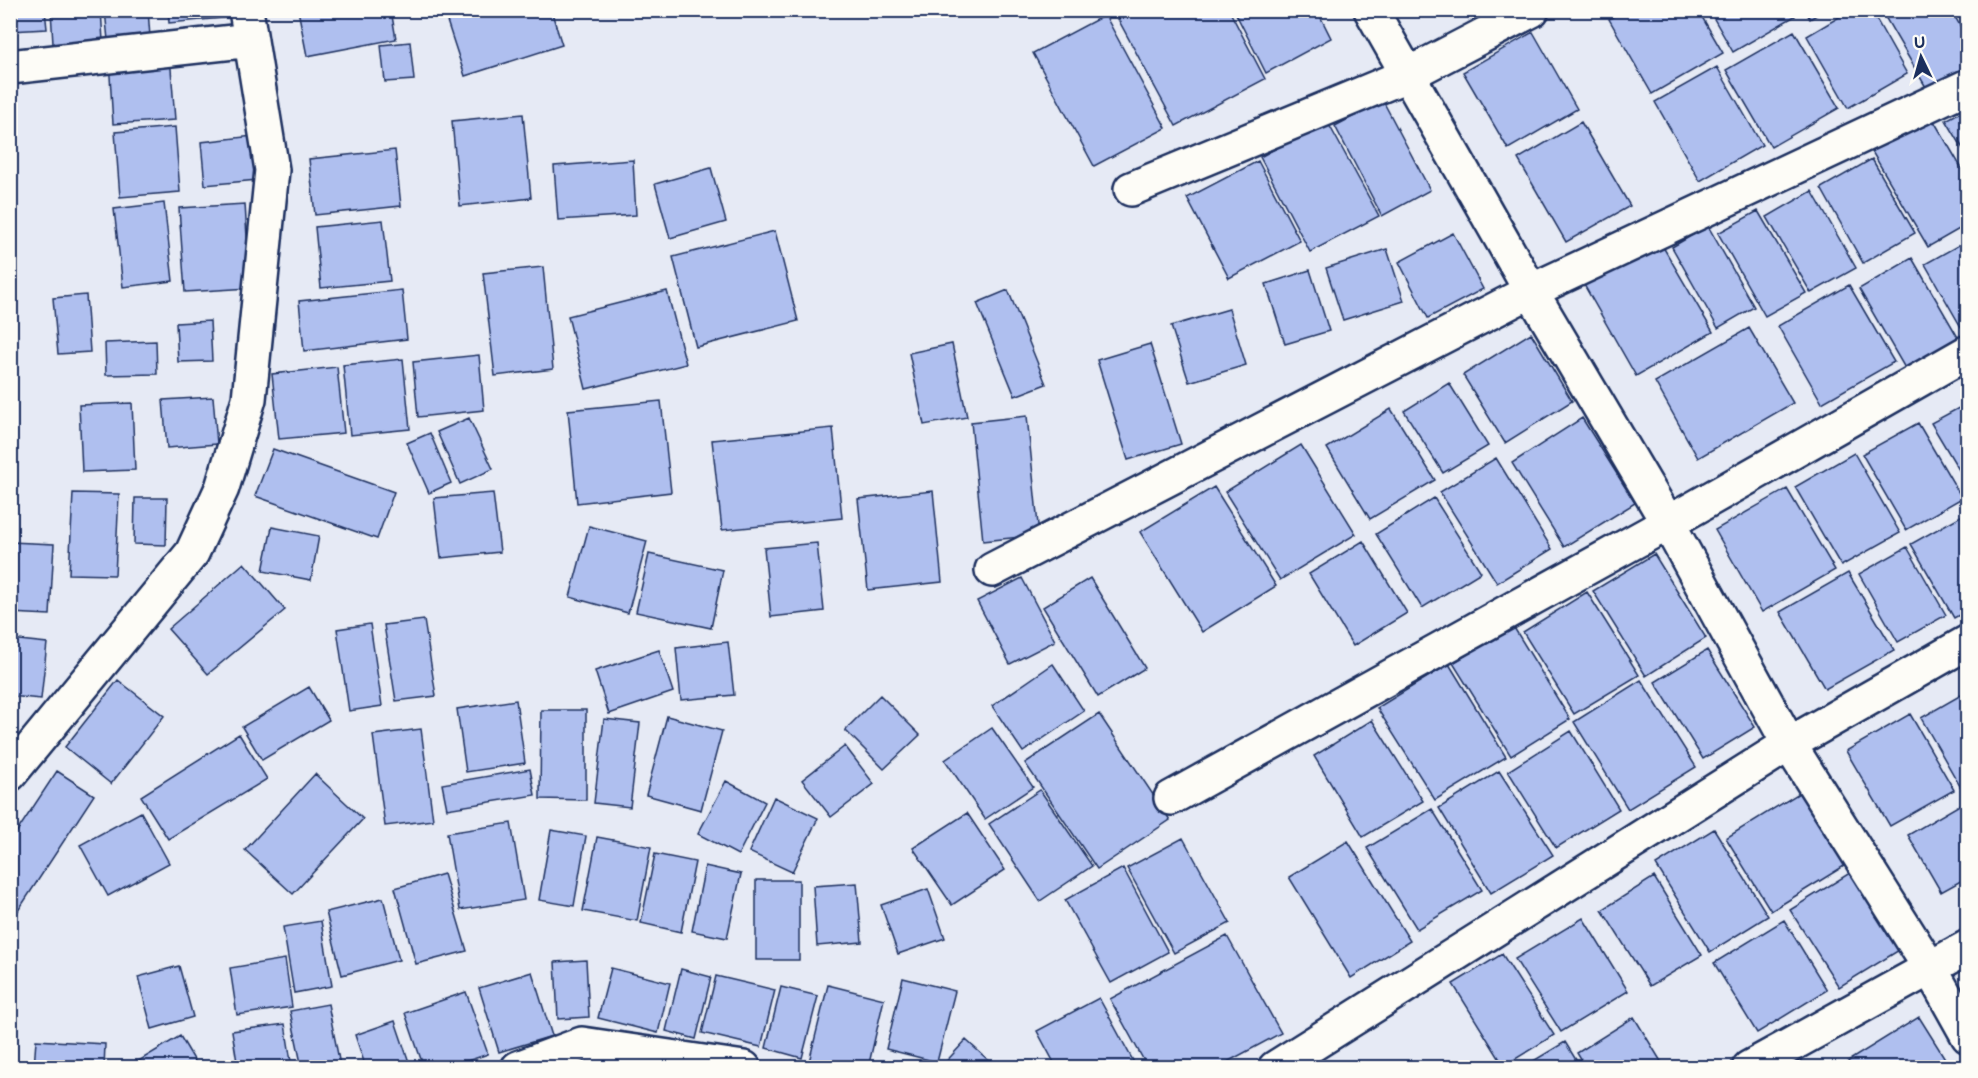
<svg xmlns="http://www.w3.org/2000/svg" width="1978" height="1078" viewBox="0 0 1978 1078" font-family="'Balsamiq Sans',sans-serif">
  <rect width="100%" height="100%" fill="#e6eaf5"/>
  <filter id="ink" filterUnits="userSpaceOnUse"><feTurbulence type="fractalNoise" baseFrequency=".0167" numOctaves="2"/><feDisplacementMap in="SourceGraphic" scale="12" xChannelSelector="R" yChannelSelector="G"/><feConvolveMatrix kernelMatrix="1 2 1 2 8 2 1 2 1" color-interpolation-filters="sRGB"/></filter>
  <g filter="url(#ink)">
    <path fill="#afbfef" stroke="#1b2f5e" stroke-width="1.5" d="M10 10H45L47 29 10 31Z
      M51 10H101L103 41 53 44Z
      M105 10H148L150 37 108 40Z
      M168 10H232L233 17 169 23Z
      M298 10H391L396 39 307 56Z
      M470 10H551L562 45 465 76 446 18Z
      M1134 10H1229L1265 79 1176 126 1118 19Z
      M1234 10H1317L1331 38 1266 73Z
      M1624 10H1698L1723 53 1652 94 1609 19Z
      M1709 10H1791L1795 16 1733 52Z
      M1805 10H1825L1810 19Z
      M1851 10H1871L1907 74 1848 108 1807 36Z
      M1881 10H1951L1968 39V66L1927 89Z
      M1959 10H1968V25Z
      M1105 15 1166 128 1094 166 1033 53Z
      M1794 31 1839 108 1771 147 1726 70Z
      M1533 32 1577 109 1508 149 1463 72Z
      M410 42 414 80 385 82 381 45Z
      M170 56 175 120 113 124 109 60Z
      M1717 67 1762 145 1700 181 1655 102Z
      M1383 101 1430 190 1382 216 1335 126Z
      M1968 108V157L1946 120Z
      M523 114 531 198 460 206 452 121Z
      M1931 116 1968 179V224L1928 247 1871 150Z
      M1327 121 1379 216 1310 252 1260 157Z
      M1581 122 1630 206 1566 242 1518 159Z
      M175 127 180 192 120 197 115 132Z
      M253 136 257 180 205 185 201 142Z
      M395 150 401 206 315 215 309 159Z
      M1872 159 1915 233 1863 263 1821 188Z
      M633 160 636 215 558 220 554 166Z
      M1258 161 1300 241 1229 278 1187 198Z
      M711 168 726 222 670 238 655 184Z
      M1812 191 1856 268 1811 293 1767 217Z
      M164 203 173 281 123 287 114 209Z
      M245 204 250 288 185 292 179 208Z
      M1758 211 1806 293 1765 316 1718 233Z
      M383 220 390 281 321 288 315 227Z
      M1708 226 1754 307 1718 328 1672 247Z
      M775 231 798 321 696 347 673 257Z
      M1453 233 1483 289 1428 318 1399 262Z
      M1659 240 1713 332 1636 376 1583 283Z
      M1968 240V323L1961 327 1925 264Z
      M1387 249 1404 301 1343 320 1326 268Z
      M1912 258 1959 339 1906 370 1859 289Z
      M543 267 553 369 495 376 483 273Z
      M1310 270 1329 331 1285 344 1266 284Z
      M1849 285 1894 362 1822 403 1778 326Z
      M402 290 407 339 304 351 299 301Z
      M1008 290 1046 384 1015 396 977 303Z
      M667 291 686 364 586 389 568 316Z
      M86 295 90 352 58 354 53 298Z
      M1229 309 1246 365 1189 382 1171 326Z
      M210 321 212 361 178 362 176 323Z
      M1749 328 1793 403 1698 458 1655 382Z
      M1531 333 1572 401 1505 443 1463 375Z
      M156 341 157 374 106 375 105 343Z
      M952 344 967 417 924 425 909 353Z
      M1150 344 1181 444 1128 460 1097 360Z
      M479 355 484 410 418 417 413 362Z
      M403 359 410 429 350 435 343 365Z
      M337 367 344 433 279 439 272 374Z
      M1449 383 1488 446 1443 473 1404 411Z
      M213 397 217 444 167 448 163 400Z
      M661 401 671 492 577 503 568 410Z
      M132 403 135 470 82 472 79 405Z
      M1968 403V485L1931 423Z
      M1391 409 1435 480 1370 519 1327 448Z
      M1027 416 1039 535 983 541 971 422Z
      M469 418 493 469 460 484 437 432Z
      M1582 418 1635 503 1564 547 1512 463Z
      M1918 423 1962 498 1906 530 1862 454Z
      M833 428 842 518 722 530 712 440Z
      M430 433 451 483 429 493 407 443Z
      M1301 445 1356 534 1280 580 1225 492Z
      M273 449 394 492 377 539 255 496Z
      M1854 453 1900 533 1841 566 1795 487Z
      M1496 458 1552 549 1497 583 1440 492Z
      M1214 487 1276 586 1202 632 1140 532Z
      M1787 489 1835 570 1762 612 1715 530Z
      M933 491 942 582 868 590 858 499Z
      M73 493 119 494 115 575 69 574Z
      M493 493 500 552 441 558 434 498Z
      M135 498H167L166 545 134 544Z
      M1434 498 1481 572 1422 608 1376 534Z
      M1968 512V610L1954 618 1911 544Z
      M589 526 647 541 628 613 570 597Z
      M272 527 319 536 311 580 263 571Z
      M1363 541 1407 613 1353 646 1309 574Z
      M10 542 54 544 50 615 10 613Z
      M817 543 824 611 771 617 764 548Z
      M1907 547 1946 615 1898 642 1859 574Z
      M649 554 723 570 711 628 636 612Z
      M1654 554 1706 638 1646 676 1593 591Z
      M244 563 285 610 208 674 168 629Z
      M1848 573 1894 650 1825 689 1780 612Z
      M1022 578 1055 641 1010 664 977 601Z
      M1090 578 1145 668 1098 697 1043 607Z
      M1587 592 1639 675 1574 714 1523 632Z
      M424 620 436 696 396 701 384 625Z
      M370 624 382 706 349 711 337 629Z
      M1513 626 1570 719 1511 756 1453 663Z
      M10 639 47 643 41 699 10 696Z
      M728 642 734 695 681 700 676 648Z
      M659 650 673 692 609 714 595 671Z
      M1707 650 1755 727 1703 759 1655 682Z
      M1053 664 1084 711 1023 752 992 706Z
      M1449 664 1506 757 1435 800 1377 708Z
      M118 680 164 716 111 784 65 747Z
      M1641 680 1696 767 1628 809 1574 722Z
      M309 687 329 720 262 760 242 727Z
      M1968 691V782L1960 786 1921 718Z
      M880 695 920 735 884 769 845 730Z
      M516 700 525 763 466 772 457 709Z
      M541 710H586V800L540 799Z
      M1099 714 1170 820 1097 869 1025 763Z
      M1910 714 1954 790 1890 826 1846 751Z
      M667 716 722 731 701 810 646 795Z
      M604 719 640 723 630 807 594 803Z
      M1372 720 1423 801 1363 837 1314 756Z
      M992 728 1033 787 985 819 945 760Z
      M421 729 433 820 385 826 373 735Z
      M1571 731 1619 809 1556 848 1508 771Z
      M239 734 267 779 168 839 141 796Z
      M845 746 874 784 831 817 802 780Z
      M530 769 535 795 447 809 442 784Z
      M57 771 94 795 10 923V842Z
      M1499 771 1553 855 1491 893 1439 808Z
      M315 774 363 819 293 894 245 850Z
      M726 781 765 802 738 855 698 834Z
      M1040 790 1092 866 1040 901 989 824Z
      M1804 790 1849 863 1771 911 1726 838Z
      M774 797 818 818 792 872 749 852Z
      M1968 800V877L1941 892 1908 835Z
      M1432 809 1482 890 1417 929 1367 848Z
      M141 812 169 863 108 896 80 845Z
      M967 813 1005 870 952 905 913 848Z
      M511 823 524 900 460 910 447 833Z
      M1714 829 1768 916 1710 952 1656 865Z
      M551 830 586 836 574 906 539 900Z
      M597 837 651 847 637 921 583 911Z
      M1183 838 1230 923 1174 953 1127 868Z
      M1348 841 1410 941 1351 978 1289 877Z
      M655 854 695 862 681 932 641 923Z
      M705 866 741 874 727 938 692 931Z
      M1123 868 1168 952 1111 983 1065 900Z
      M1853 871 1901 949 1839 987 1790 910Z
      M444 874 467 951 416 964 395 888Z
      M1654 877 1702 955 1650 986 1602 910Z
      M756 880H799V960H756Z
      M857 883 862 942 817 946 813 886Z
      M928 889 945 938 898 954 881 905Z
      M383 898 399 960 342 975 326 912Z
      M1583 918 1628 991 1561 1032 1515 959Z
      M1784 920 1827 990 1757 1033 1714 963Z
      M321 921 332 986 294 993 283 927Z
      M1227 936 1281 1033 1216 1068H1148L1110 999Z
      M1502 954 1554 1035 1504 1066 1453 984Z
      M285 959 292 1007 237 1015 230 968Z
      M586 960 589 1017 558 1019 555 962Z
      M179 966 193 1017 152 1029 138 977Z
      M611 968 670 983 658 1033 598 1018Z
      M681 969 711 977 696 1039 666 1031Z
      M532 972 552 1036 499 1052 479 988Z
      M716 976 775 990 761 1047 702 1033Z
      M903 978 955 991 937 1062 886 1049Z
      M828 985 884 999 868 1068 808 1066Z
      M781 987 818 996 802 1058 766 1048Z
      M466 992 488 1054 447 1068H424L405 1013Z
      M1099 998 1137 1068H1057L1037 1031Z
      M328 1004 340 1065 302 1068 290 1011Z
      M1634 1017 1665 1068H1586L1577 1053Z
      M1919 1017 1951 1068H1852L1848 1061Z
      M395 1021 411 1068H366L355 1035Z
      M285 1024 292 1068H238L232 1031Z
      M180 1036 199 1068H127Z
      M36 1040 105 1044 104 1068H34Z
      M966 1040 997 1068H940Z
      M1565 1042 1581 1068H1526L1525 1066Z"/>
    <g fill="none" stroke-linecap="round" stroke-linejoin="round">
      <g stroke="#1b2f5e" stroke-width="38">
        <path id="street" d="M1371 10 1531 291 1668 523 1789 744 1930 968 1968 1036
          M10 67 251 40
          M1131 189 1407 75 1532 10
          M992 570 1531 291 1968 86
          M10 774 192 553 222 488 249 399 272 170 246 10
          M1171 798 1668 523 1968 352
          M518 1068 582 1044 744 1068
          M1275 1068 1789 744 1968 642
          M1749 1068 1968 947"/>
      </g>
      <use href="#street" stroke="#fdfcf7" stroke-width="33"/>
    </g>
  </g>
  <rect width="1978" height="1078" fill="none" stroke="#fdfcf7" stroke-width="36"/>
  <rect x="18" y="18" width="1942" height="1042" fill="none" stroke="#1b2f5e" stroke-width="2" filter="url(#ink)"/>
  <g transform="translate(1921 57) rotate(355)" stroke="#fdfcf7" stroke-width="4.5" paint-order="stroke">
  <path d="M0-4.5L10 22L0 15L-10 22Z" fill="#1b2f5e"/>
  <text y="-9" font-size="16" font-weight="bold" text-anchor="middle" fill="#1b2f5e">U</text>
  </g>
</svg>
